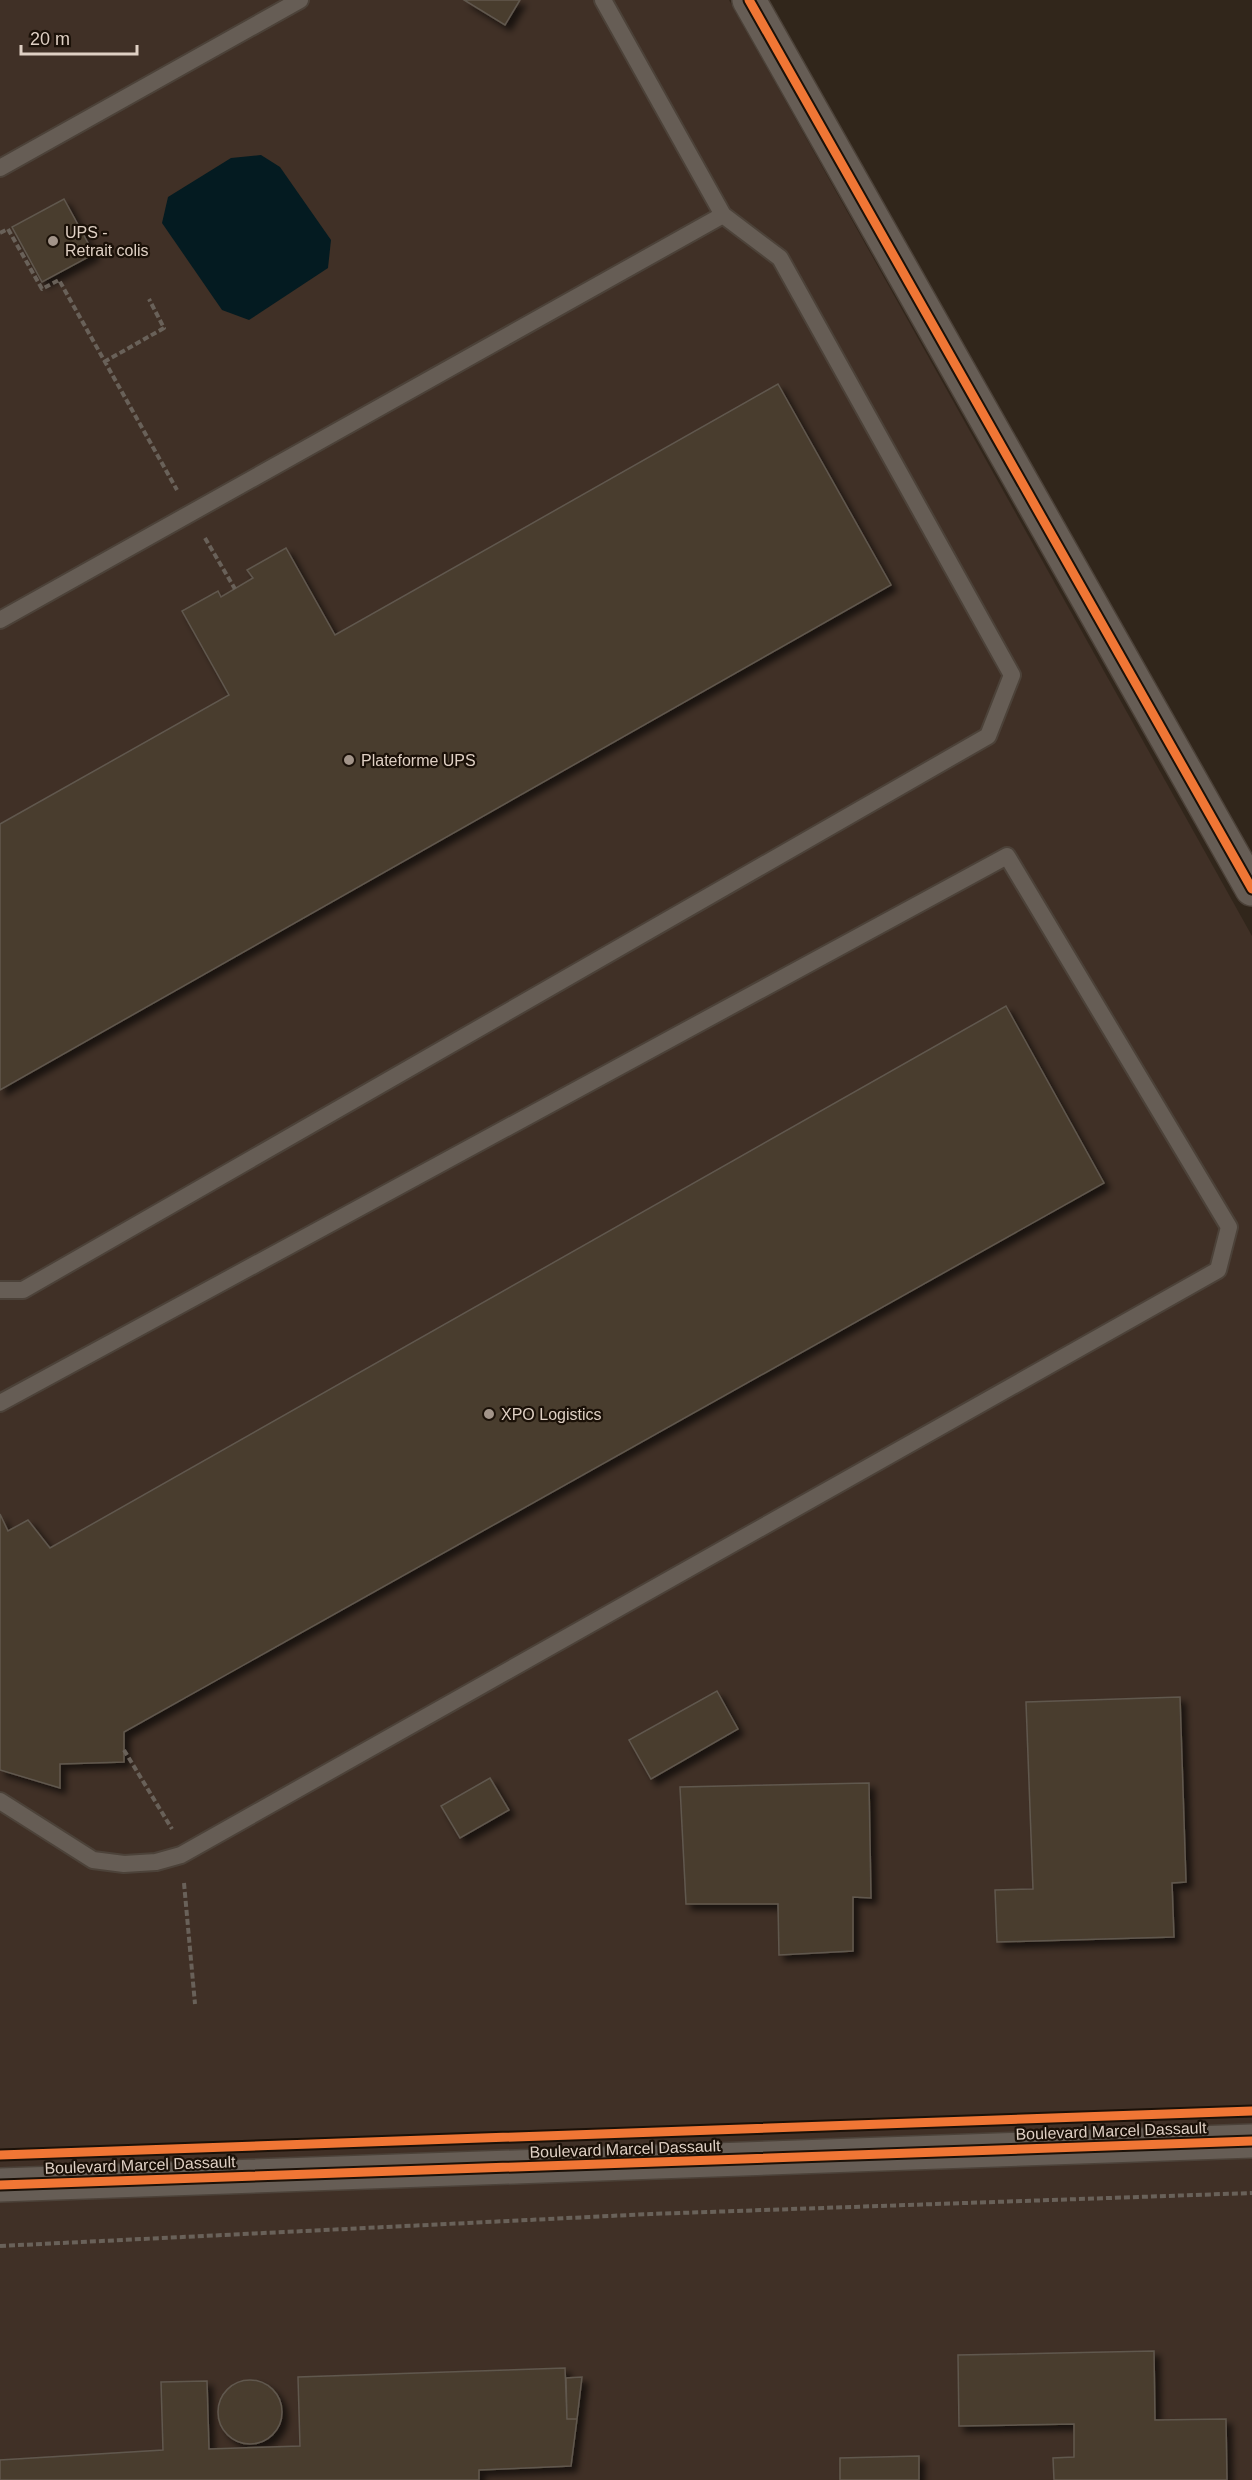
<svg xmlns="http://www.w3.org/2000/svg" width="1252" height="2480" viewBox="0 0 1252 2480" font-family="Arial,sans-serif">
  <defs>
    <filter id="shadow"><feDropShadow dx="5.5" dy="5.5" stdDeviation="3" flood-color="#0009"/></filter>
  </defs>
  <rect width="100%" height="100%" fill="#31261b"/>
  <path fill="#403026" d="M0 0H729L1252 936V2480H0Z"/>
  <path fill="#041b21" d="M261 155 280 167 331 240 328 268 249 320 222 310 162 223 168 197 231 158Z"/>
  <path fill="#483c2f" stroke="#61584e" stroke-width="1.5" filter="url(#shadow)" d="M464 0H520L505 25Z
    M64 199 94 254 42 282 12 227Z
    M778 384 891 585 0 1090V824L229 695 182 611 218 591 221 597 253 578 247 570 286 548 335 635Z
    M1006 1006 1104 1183 124 1732V1762L60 1764V1788L0 1770V1514L8 1531 28 1520 50 1548Z
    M717 1691 738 1729 651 1779 629 1740Z
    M1180 1697 1186 1882 1172 1883 1174 1937 997 1942 995 1890 1033 1889 1026 1702Z
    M490 1778 509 1810 460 1838 441 1806Z
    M869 1783 871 1898 853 1897V1951L779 1955 778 1904H686L680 1787Z
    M1154 2351 1155 2420 1226 2419 1227 2480H1054L1053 2458 1074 2457V2424L959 2426 958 2355Z
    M565 2368 567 2419H577L571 2466 479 2470V2480H0V2460L163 2450 161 2382 207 2381 209 2449 300 2446 298 2377Z
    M582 2377 577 2419H567L566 2378Z
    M218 2412a32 32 0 1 1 64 0a32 32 0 1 1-64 0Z
    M919 2456V2480H840V2458Z"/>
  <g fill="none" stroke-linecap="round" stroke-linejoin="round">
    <g stroke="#4c4239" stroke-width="20">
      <path id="service" d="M0 168 300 0
        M0 620 723 215
        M0 1290H23L988 736 1012 675 780 258 723 215 603 0
        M0 1403 1007 856 1229 1227 1218 1270 181 1855 156 1862 124 1864 93 1860 0 1801"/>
    </g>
    <g stroke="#4c4239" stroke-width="36">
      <path id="minor" d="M749 0 1252 889"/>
    </g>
    <g stroke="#4c4239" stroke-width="36">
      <path id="tertiary" d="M0 2185 1252 2141"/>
    </g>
    <path stroke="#696159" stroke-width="4" stroke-dasharray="6 3" stroke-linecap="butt" d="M0 233 8 229 42 289 59 280 177 490
      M104 362 164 328 149 299
      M205 538 235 589
      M124 1750 172 1829
      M184 1883 195 2004
      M0 2246 650 2214 1252 2193"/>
    <use href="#service" stroke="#665d55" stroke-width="16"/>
    <use href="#minor" stroke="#665d55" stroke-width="33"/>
    <use href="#tertiary" stroke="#665d55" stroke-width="33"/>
    <g stroke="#1b1108" stroke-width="13">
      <path id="cycleway" d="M749 0 1252 889
        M0 2155 1252 2111
        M0 2185 1252 2141"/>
    </g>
    <use href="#cycleway" stroke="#f07635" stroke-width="9"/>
  </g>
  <g fill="#a29489" stroke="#1b1108" stroke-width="2">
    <circle cx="53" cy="241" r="6"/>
    <circle cx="349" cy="760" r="6"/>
    <circle cx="489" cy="1414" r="6"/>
  </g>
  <g text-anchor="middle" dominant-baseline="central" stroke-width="4.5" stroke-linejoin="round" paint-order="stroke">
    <g font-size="16" fill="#dfd0c4" stroke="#1b1108" text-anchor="start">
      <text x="65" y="232">UPS -<tspan x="65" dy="18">Retrait colis</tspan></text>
      <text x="361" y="760">Plateforme UPS</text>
      <text x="501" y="1414">XPO Logistics</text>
    </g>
    <g font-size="16" fill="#dfd0c4" stroke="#1b1108">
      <text transform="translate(1111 2131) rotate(-2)">Boulevard Marcel Dassault</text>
      <text transform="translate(625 2149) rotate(-2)">Boulevard Marcel Dassault</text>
      <text transform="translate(140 2165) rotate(-2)">Boulevard Marcel Dassault</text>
    </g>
  </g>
  <path d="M21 45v9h116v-9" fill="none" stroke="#dfd0c4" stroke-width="3"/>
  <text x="30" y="45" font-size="18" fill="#dfd0c4" stroke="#1b1108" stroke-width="4.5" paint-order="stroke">20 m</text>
</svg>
